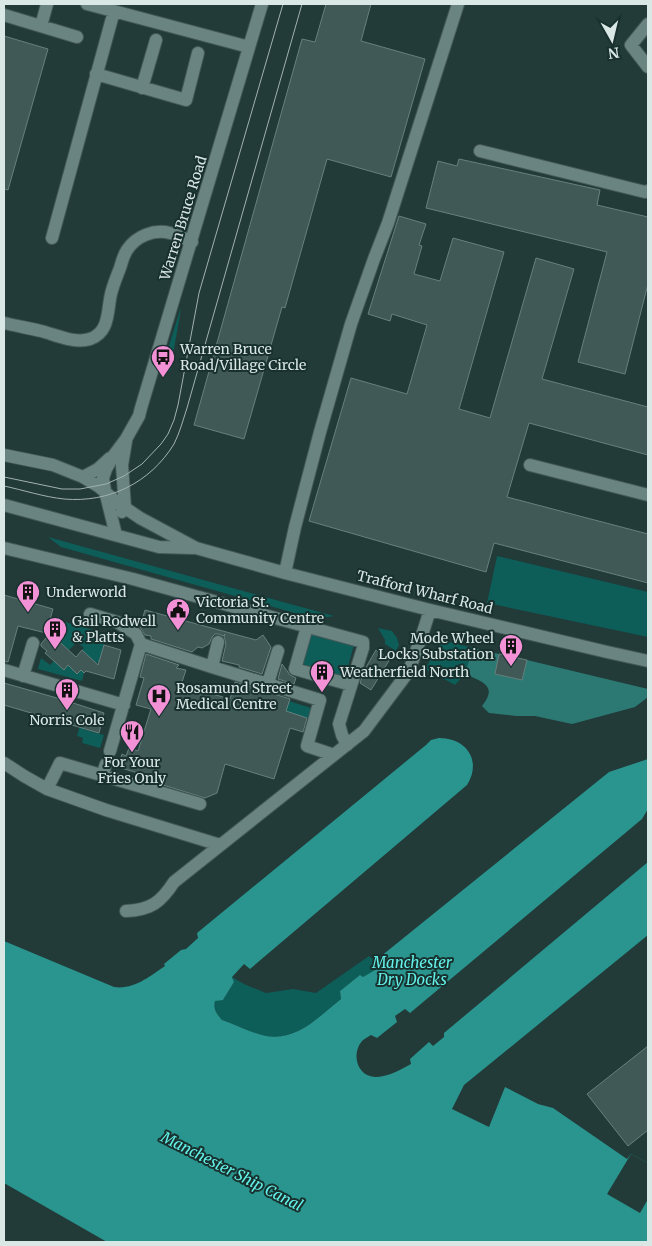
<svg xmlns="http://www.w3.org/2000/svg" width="652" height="1246" viewBox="0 0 652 1246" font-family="Merriweather,serif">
  <rect width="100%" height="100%" fill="#223a38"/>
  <path fill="#0d5d59" d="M181 307 180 315 170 371 162 368Z
    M48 537 334 616 316 619 61 547Z
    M497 556 648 592V637L487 603Z
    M54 619 107 634 99 663 94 662 82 650 84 648 77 642 69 650 50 633Z
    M378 628 392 631 397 638 399 645 396 651 385 644V640Z
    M311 633 354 645 345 677 302 664Z
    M442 640 473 648 465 674 455 685 425 669Z
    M41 658 50 665 54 661 64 670 69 664 77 674 81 670 84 673 82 681 38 669Z
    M289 701 311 708 312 713 310 719 286 711Z
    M81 721 85 723 83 729 104 735 100 748 82 743 83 738 77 736Z
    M369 956 375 961 376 970 363 977 359 976 340 991 341 999C318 1017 298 1041 266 1036 254 1034 234 1024 222 1020 216 1013 213 1009 215 1000H223L234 982 232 977 244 984 266 993 293 989 316 993Z"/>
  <path fill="#2c7974" d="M473 648 499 654 495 674 522 680 527 660 648 689V697L635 707 572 724 535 716H516L489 713 482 706C498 686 483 682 465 674Z"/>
  <path fill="#2a948e" d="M439 738C467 738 482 761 467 785L250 969 244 964 232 977 234 982 223 1000 215 1001C213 1009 216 1013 222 1020 234 1024 254 1034 266 1036 298 1041 318 1017 341 999L340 991 360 975 363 977 375 970V961L609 772 648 759V809L642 819 410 1013 405 1009 395 1016 397 1022 377 1038 371 1035C368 1037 364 1039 362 1041 351 1054 357 1076 375 1077 388 1077 400 1070 411 1064L410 1059 429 1042 433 1046 444 1037V1033L648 862V935L464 1085 452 1109 489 1127 505 1087 538 1104 553 1108 627 1159 631 1154 648 1163V1242H107L4 1183V941L114 987C134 990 150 976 165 966L164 964 181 950 186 949 198 938 197 933 426 745 431 740Z"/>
  <path fill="#223a38" d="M631 1154 648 1163V1199L640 1213 607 1194Z"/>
  <path fill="#405957" stroke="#66807d" d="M326 4H371L361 41 425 59 391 177 327 159 285 308 282 307 244 439 194 425 302 39 315 42Z
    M4 36 48 49 8 190 4 189Z
    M459 159 600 190 597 205 648 217V284L625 374 578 362 607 252 426 208 438 161 457 166Z
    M399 216 426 224 419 245 422 246 414 274 440 281 453 238 504 252 459 409 490 418 536 258 574 269 542 379 648 407V455L529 423 507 497 648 534V583L494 543 486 572 309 521 351 378 407 394 427 325 392 314 390 321 368 314Z
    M4 595 53 609 46 633 18 626 8 662 4 661Z
    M145 610 256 640 263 635 271 647 262 674 239 667V665L222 661 226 644 224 637 225 634 223 636 219 634H215L212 637 209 644 202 648 198 647 192 652 151 639V636L145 635 140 627Z
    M50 633 76 657 82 650 98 665 104 645 121 650 114 679 86 671 84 673 81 670 77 674 68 665 64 670 45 653 47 651 41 646V644Z
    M376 650 390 659 371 690 360 683 365 669Z
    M146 654 179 665 176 668 186 670 181 685 230 699 235 682 290 699 286 711 307 718 303 732 290 728 274 779 225 764 217 793 205 798 150 781 151 777 118 767 122 754 126 756 129 748 138 751 151 709 136 705 144 678 140 677Z
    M499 654 527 660 522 680 495 674Z
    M282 664 290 675 296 678 294 684 278 679Z
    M4 683 64 700 104 713 99 733 4 705Z
    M648 1046V1130L628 1146 587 1094Z"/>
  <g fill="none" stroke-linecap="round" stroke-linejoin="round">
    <g stroke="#435857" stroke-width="14">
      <path id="minor" d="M87 4 249 47
        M4 15 77 37
        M648 24 631 45 648 67
        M41 26 47 4
        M96 74 186 100 198 53
        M142 88 156 40
        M480 151 645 192 648 191
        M52 238 114 11
        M4 323C16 326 29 328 41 331 56 335 75 344 90 339 110 332 107 311 111 294 113 285 117 276 120 268 122 262 123 256 127 250 136 236 154 229 170 233 178 235 185 239 192 242
        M4 455 53 465 83 477 98 486 118 503 140 518 196 548 285 573 430 610 607 652 648 661
        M530 465 648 495
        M83 477 98 469 110 458
        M4 505 159 547 193 548
        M122 512 125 508 122 465 126 441
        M116 535 105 491 103 478 106 469 114 455 126 439 139 416 141 408 262 4
        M4 548 133 579 363 642V648L339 724 342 735 347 745
        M285 573 295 527 320 432 351 324 374 259 388 223 458 4
        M90 614 117 622 136 634 141 644 110 751
        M307 627 295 669 351 685
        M141 644 212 667 320 700 307 746 334 755
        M212 667 218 642
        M4 670 124 705
        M23 676 33 643
        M268 683 278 651
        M4 763 24 776 47 789 106 810 220 845
        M102 776 106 764
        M47 789 60 763 200 804
        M126 911C151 910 161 902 174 882L364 731 409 671 423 632 430 610"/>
    </g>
    <use href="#minor" stroke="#6a8482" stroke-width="12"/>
    <path stroke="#a1b2b0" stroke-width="1" d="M4 477 62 489H80L106 484 124 476 142 464 161 444 168 434 174 420 178 405 199 293 283 4
      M4 486C23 490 44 497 64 499 109 503 150 483 174 444 180 432 183 420 187 408L302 4"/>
  </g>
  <defs>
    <g id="bus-pin" transform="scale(1.25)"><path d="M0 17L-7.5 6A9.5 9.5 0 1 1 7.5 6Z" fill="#f391d6" stroke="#18302e"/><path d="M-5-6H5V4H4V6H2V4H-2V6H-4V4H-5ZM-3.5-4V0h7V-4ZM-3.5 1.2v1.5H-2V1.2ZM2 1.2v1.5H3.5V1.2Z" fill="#111"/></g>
    <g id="building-pin" transform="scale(1.25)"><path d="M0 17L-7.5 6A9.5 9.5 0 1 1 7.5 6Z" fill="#f391d6" stroke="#18302e"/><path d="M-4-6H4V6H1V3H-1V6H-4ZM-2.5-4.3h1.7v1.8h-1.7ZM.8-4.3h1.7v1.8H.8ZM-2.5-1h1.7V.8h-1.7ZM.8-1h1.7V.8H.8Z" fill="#111"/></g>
    <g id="civic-pin" transform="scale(1.25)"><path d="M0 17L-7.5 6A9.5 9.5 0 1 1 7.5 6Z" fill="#f391d6" stroke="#18302e"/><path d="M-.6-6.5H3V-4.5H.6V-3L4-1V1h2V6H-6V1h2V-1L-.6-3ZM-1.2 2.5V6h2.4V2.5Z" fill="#111"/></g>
    <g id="hospital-pin" transform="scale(1.25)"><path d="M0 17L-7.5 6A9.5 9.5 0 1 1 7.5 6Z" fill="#f391d6" stroke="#18302e"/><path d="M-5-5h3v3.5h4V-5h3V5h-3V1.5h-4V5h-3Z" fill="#111"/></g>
    <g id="restaurant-pin" transform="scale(1.25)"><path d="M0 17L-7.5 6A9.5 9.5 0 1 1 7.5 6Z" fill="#f391d6" stroke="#18302e"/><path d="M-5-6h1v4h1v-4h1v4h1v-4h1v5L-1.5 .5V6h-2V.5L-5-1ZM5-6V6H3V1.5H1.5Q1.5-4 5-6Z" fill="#111"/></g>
  </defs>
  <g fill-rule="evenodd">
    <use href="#bus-pin" x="163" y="357"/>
    <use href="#building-pin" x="28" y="592"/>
    <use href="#civic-pin" x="178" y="610"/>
    <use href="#building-pin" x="55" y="629"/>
    <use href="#building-pin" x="511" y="646"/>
    <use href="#building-pin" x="322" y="672"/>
    <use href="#building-pin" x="67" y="690"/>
    <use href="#hospital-pin" x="159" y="696"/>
    <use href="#restaurant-pin" x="132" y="732"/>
  </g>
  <g text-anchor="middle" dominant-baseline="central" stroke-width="4" stroke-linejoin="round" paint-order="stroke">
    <g font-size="14" fill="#d9e7e5" stroke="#18302e">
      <text transform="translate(183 218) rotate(-73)">Warren Bruce Road</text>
      <text transform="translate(425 592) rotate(14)">Trafford Wharf Road</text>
    </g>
    <g font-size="14" fill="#d9e7e5" stroke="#18302e" text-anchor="start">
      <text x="180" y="349">Warren Bruce<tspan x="180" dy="16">Road/Village Circle</tspan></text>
      <text x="46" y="592">Underworld</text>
      <text x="196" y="602">Victoria St.<tspan x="196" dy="16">Community Centre</tspan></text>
      <text x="72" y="621">Gail Rodwell<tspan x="72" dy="16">&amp; Platts</tspan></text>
      <text x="494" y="638" text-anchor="end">Mode Wheel<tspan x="494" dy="16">Locks Substation</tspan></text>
      <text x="340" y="672">Weatherfield North</text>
      <text x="176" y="688">Rosamund Street<tspan x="176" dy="16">Medical Centre</tspan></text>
      <text x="67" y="720" text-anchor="middle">Norris Cole</text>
      <text x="132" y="762" text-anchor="middle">For Your<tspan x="132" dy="16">Fries Only</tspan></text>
    </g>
    <g font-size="15" font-style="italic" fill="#63f2e9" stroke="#18302e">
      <text x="412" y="962">Manchester<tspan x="412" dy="17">Dry Docks</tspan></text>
      <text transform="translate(232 1171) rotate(27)">Manchester Ship Canal</text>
    </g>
  </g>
  <rect width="652" height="1246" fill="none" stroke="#d9e7e5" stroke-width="10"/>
  <g transform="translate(612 40) rotate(172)" stroke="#18302e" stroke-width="4" paint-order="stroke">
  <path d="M0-4L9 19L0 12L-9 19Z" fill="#d9e7e5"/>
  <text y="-8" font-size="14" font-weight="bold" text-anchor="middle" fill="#d9e7e5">N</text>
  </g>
</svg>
